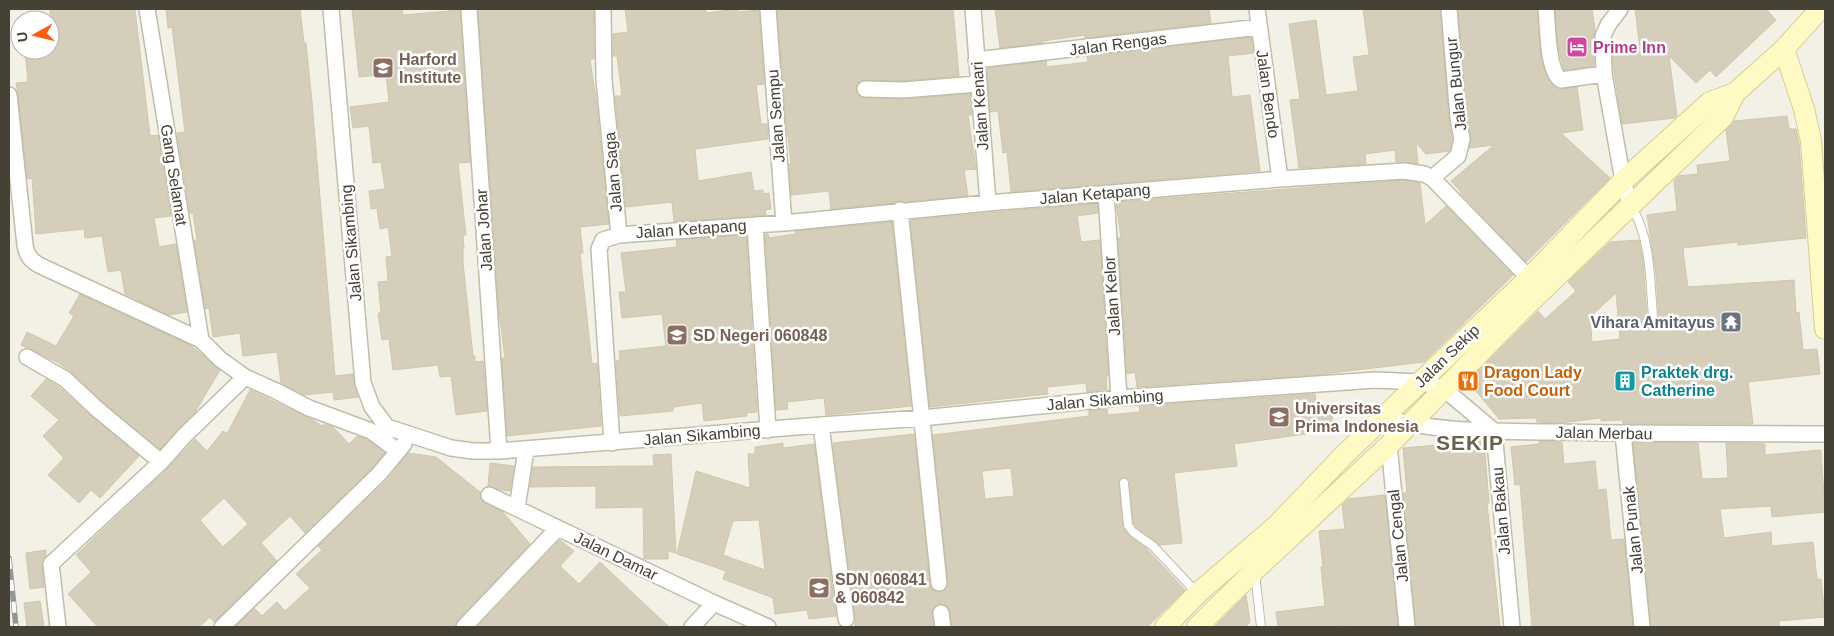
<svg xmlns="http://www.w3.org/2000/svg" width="1834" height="636" viewBox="0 0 1834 636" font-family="Arial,sans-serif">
  <rect width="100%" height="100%" fill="#f3f1e5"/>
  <path fill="#d4ceba" stroke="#cfc7ad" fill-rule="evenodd" d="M50 9H135L150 136 158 135 171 216 154 218 159 247 176 244 187 312 168 315 125 294 121 270 108 272 102 236 85 238 84 229 36 234 32 178 27 179 18 94 16 83 28 82 25 50H50Z
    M166 9H300L304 43H306L312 102 335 376 353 374 354 386 358 397 334 400 333 392 304 395 281 383 277 352 243 356 240 333 213 337 209 308 205 309 194 241 197 240 193 213H190L177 133 185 132 172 27 168 28Z
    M352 9H402L403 15 460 10 470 162 458 163 466 235H463L464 249H463V263L473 356H475V362L483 361 487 411 456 415 451 376 440 377 438 365 393 370 389 339 382 340 378 313H381L378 282 388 281 386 257 392 256 388 227 380 229 377 208 371 209 369 191 385 189 381 162 373 163 369 126 353 128 350 107 389 102 386 74 359 77Z
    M478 9H594V59H590L596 99 609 224 580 227 583 253H580L592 364 597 363 601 426 507 436 502 358H505L499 312Z
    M625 9H685V10L706 9V13L738 9V12L759 10 764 84 756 85 761 124H767L768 139 695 149 698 181 751 172 754 191 763 190V194L769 193 771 209 765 210 766 215 674 222 672 202 626 207 615 96H622L617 56H613V34L628 32Z
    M777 9H953L959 76 903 81 865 80 857 84 856 89 860 97 865 98 904 99 970 94 972 115H968L976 169 964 170 968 196 904 202 900 201 894 203 831 209 829 191 791 195 789 164H791L788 136H787Z
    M995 9H1209L1211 23 1085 38V35L1043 41 1044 43 1000 48Z
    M1363 9H1440L1449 119 1452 139 1450 151 1426 154 1416 143 1418 164 1396 162 1395 150 1365 154 1366 164 1299 168 1290 100 1300 99 1289 24 1316 20 1326 95 1358 91 1353 57 1369 55Z
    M1458 9H1537L1541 60 1548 79 1558 89 1577 87 1583 130 1561 133 1610 178 1526 262 1460 193 1461 192 1451 181 1494 145 1469 148 1471 137 1467 117Z
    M1555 9H1592L1595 30 1594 36V66L1564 70 1558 46Z
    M1635 9H1766L1776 20 1716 77 1710 70 1696 83 1669 56 1677 116 1675 118 1622 124 1613 65V51L1640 48Z
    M1251 37 1254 53 1228 56 1232 97 1250 95 1260 171 1011 192 1007 152 1003 153 998 111 990 112 987 68 1046 61 1047 67 1088 62 1087 56Z
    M1787 116 1789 129H1796L1799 143 1806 238 1738 245V242L1683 248 1685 267 1688 287 1794 280 1796 313 1799 312 1803 350 1817 349 1820 374 1748 382 1753 424H1623L1622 420 1601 421V418L1560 423 1537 422 1536 418 1499 419 1468 381 1538 311 1545 319 1576 291 1568 282 1610 242 1639 240 1643 261 1647 318 1651 322 1657 321 1659 317 1656 274 1647 215 1677 211 1674 181 1678 176 1698 174 1697 165 1730 161 1726 130 1734 121ZM1616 293 1620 339 1592 342 1590 317Z
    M1404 180 1420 183 1425 225 1446 206 1513 275 1424 362 1314 375 1137 387 1135 372 1127 374 1118 238H1121L1116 202Z
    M1097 203 1098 213 1077 216 1081 242 1100 240 1108 376H1106L1107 389 1087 392 1086 383 1047 387 1048 394 930 407 910 220Z
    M892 222 911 406 826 415 824 398 787 402 788 409 776 410 765 234H768L769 238 796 234 795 231Z
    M746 235 757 412 746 413 747 416 704 421 702 403 673 407V411L620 416 616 361 620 360 619 351 666 346 662 314 622 318 619 292H626L621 253 677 247 676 240Z
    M80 294 188 344 198 351 220 370 194 414 160 449 103 402 71 372 59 363 21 345 27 332 56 346 74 316 69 313Z
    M46 379 59 387 91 416 139 456 100 498 91 490 79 503 48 475 64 458 43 436 59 420 31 396Z
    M250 390 313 420 322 426 324 424 333 427 349 444 357 436 366 439 385 453 372 468 305 533 290 516 261 543 277 561 214 622 210 617 199 627H98L68 594 91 572 76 555 167 469 195 439 207 451 223 431 227 434ZM224 498 248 524 223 547 200 520Z
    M1315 394 1316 402 1321 401V404L1330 403 1334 430 1234 444 1237 466 1174 473 1182 543 1160 545 1137 528 1133 523 1129 480 1124 477 1119 480 1123 528 1130 536 1146 548 1185 590 1147 627H952L949 608 940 604 936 605 932 610 934 627H855V618L833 443 914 434 930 584 932 589 939 592 945 590 948 582 933 435 1089 416V410L1107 409 1108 415 1140 412 1139 406ZM1011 468 1014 496 985 499 982 471Z
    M1484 441 1489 503H1487L1500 627H1416L1403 493H1407L1403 448Z
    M1539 441 1562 442 1564 464 1595 461 1598 490 1606 489 1611 540 1624 539 1633 627H1532L1520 484 1515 485 1511 447 1539 444Z
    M1633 442 1698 443 1702 479 1728 478 1726 443 1765 444V455L1821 450 1825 512 1772 517 1771 506 1720 509 1724 538 1771 532 1772 546 1813 542 1817 579H1821L1825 617 1779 621V627H1651Z
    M783 443V448L814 444 836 616 809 619 807 610 775 614 773 598 723 579 726 571 677 554 696 471 750 488 748 454H755V447ZM759 520 765 570 723 555 733 521Z
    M408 453 436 457 480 492 481 500 485 503 502 511 530 544 457 621 455 627H235L254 608 262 616 277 602 285 611 310 588 296 574 322 550 318 546 386 481Z
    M671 454 676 553 668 551V559H644L643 507 596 508V486L530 487 533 467 654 466 653 455Z
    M490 463 514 466 510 491 501 490 488 486Z
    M1385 495 1398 627H1349V625L1329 627H1278L1276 612 1325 606 1321 567H1323L1319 531 1345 529 1342 505 1348 499Z
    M560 540 574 551 560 566 579 584 600 562 669 627H477Z
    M46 550V556L42 560V565L44 587 30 589 26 553Z
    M1246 595 1250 622 1245 627H1214Z
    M40 601 44 627H27L24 603Z"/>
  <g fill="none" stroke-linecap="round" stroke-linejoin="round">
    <g stroke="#c1bdaa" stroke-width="10">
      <path id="lane" d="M1632 207C1651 240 1650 280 1653 317
        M1124 483 1128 525 1133 532 1153 546 1196 592
        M1255 573 1261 627"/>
    </g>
    <g stroke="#c1bdaa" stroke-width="18">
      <path id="street" d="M147 9 201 340
        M331 9 363 383 372 407 387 427 451 448 473 451H499L821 425 922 418 1119 398 1375 380 1421 382 1444 389 1494 431 1512 627
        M469 9 499 451
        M603 9 604 80 619 235 603 240 599 249 612 443
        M768 9 784 223
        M973 9 988 203
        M1257 9 1280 179
        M1546 9C1548 26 1547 71 1561 80L1604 74
        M1620 9 1608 25 1603 36 1604 74 1623 181 1630 204
        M976 60 1259 27
        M865 89 903 90 977 84
        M9 95 25 245C27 257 32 262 43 267L201 340 220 359 245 377 276 391 309 408 371 431 398 451
        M1432 178 1458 156 1462 139 1458 118 1449 9
        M1106 193 1119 398
        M900 210 939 583
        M755 225 768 430
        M619 235 784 223 988 203 1280 179 1404 171 1424 174 1432 178 1529 278
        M27 357 65 379 97 409 161 462
        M1383 417C1437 433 1497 431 1552 432 1643 434 1734 433 1825 434
        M821 425 846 619
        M1623 433 1642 627
        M1389 445 1407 627
        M489 495 714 603 768 627
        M517 508 526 450
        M941 613 943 627
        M58 627 51 564 161 462 184 436 245 377
        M222 627 379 474 404 444
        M464 627 558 528
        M692 627 714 603"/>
    </g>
    <g stroke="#d4cd94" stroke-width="22">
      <path id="secondary" d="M1784 49 1804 109 1811 141 1825 329
        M1165 627 1198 593 1277 525 1345 454 1529 278 1623 181 1710 102 1735 93
        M1197 627 1255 570 1389 445 1524 308 1723 117 1735 93 1784 49 1820 9"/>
    </g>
    <use href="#lane" stroke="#fff" stroke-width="8"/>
    <use href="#street" stroke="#fff" stroke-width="15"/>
    <use href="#secondary" stroke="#fffac3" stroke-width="20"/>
    <g stroke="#959595" stroke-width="5.5">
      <path id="rail" d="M9 558 16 627"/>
    </g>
    <use href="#rail" stroke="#fff" stroke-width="4" stroke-dasharray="11" stroke-linecap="butt"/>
  </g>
  <defs>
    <g id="hotel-square" transform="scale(1.125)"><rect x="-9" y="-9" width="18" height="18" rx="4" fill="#d1479c" stroke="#fff"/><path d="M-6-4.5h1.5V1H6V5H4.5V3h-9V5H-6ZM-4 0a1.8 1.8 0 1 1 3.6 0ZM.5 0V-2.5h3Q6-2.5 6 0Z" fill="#fff"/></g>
    <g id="school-square" transform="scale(1.125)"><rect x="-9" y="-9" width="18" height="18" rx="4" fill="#8d6e63" stroke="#fff"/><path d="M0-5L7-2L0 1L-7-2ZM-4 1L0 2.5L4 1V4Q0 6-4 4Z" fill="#fff"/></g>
    <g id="temple-square" transform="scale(1.125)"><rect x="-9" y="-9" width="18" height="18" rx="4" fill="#6b7280" stroke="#fff"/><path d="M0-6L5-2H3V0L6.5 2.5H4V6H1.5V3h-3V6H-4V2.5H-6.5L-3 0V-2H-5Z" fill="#fff"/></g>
    <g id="restaurant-square" transform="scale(1.125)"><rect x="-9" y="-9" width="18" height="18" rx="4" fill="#e8710a" stroke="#fff"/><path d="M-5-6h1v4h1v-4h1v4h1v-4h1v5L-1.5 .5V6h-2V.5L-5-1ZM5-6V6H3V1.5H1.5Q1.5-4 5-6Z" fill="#fff"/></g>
    <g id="building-square" transform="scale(1.125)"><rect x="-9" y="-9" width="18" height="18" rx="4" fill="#0f9aa8" stroke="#fff"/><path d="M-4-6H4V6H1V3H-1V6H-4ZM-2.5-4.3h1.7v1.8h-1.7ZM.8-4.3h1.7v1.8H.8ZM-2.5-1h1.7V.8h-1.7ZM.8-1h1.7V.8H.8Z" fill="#fff"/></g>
    <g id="university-square" transform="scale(1.125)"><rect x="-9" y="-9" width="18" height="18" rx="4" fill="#8d6e63" stroke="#fff"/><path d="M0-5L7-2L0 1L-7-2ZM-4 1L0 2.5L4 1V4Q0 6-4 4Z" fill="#fff"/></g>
  </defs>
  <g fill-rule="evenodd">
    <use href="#hotel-square" x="1577" y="47"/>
    <use href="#school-square" x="383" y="68"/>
    <use href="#temple-square" x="1731" y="322"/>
    <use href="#school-square" x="677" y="335"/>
    <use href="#restaurant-square" x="1468" y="381"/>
    <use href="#building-square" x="1625" y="381"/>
    <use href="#university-square" x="1279" y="417"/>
    <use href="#school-square" x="819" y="588"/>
  </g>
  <g text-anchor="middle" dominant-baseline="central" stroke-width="5" stroke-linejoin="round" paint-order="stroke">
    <g font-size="16" fill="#454134" stroke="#fff">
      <text transform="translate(1118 44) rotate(-7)">Jalan Rengas</text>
      <text transform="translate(1456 84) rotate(-96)">Jalan Bungur</text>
      <text transform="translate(1268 94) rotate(82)">Jalan Bendo</text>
      <text transform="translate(980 106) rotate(-94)">Jalan Kenari</text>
      <text transform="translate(776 116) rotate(-94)">Jalan Sempu</text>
      <text transform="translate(613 172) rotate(-95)">Jalan Saga</text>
      <text transform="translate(174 175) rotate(81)">Gang Selamat</text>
      <text transform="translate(1095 194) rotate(-5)">Jalan Ketapang</text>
      <text transform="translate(691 229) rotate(-4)">Jalan Ketapang</text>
      <text transform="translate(484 230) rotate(-94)">Jalan Johar</text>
      <text transform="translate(351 243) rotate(-95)">Jalan Sikambing</text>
      <text transform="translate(1112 296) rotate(-94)">Jalan Kelor</text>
      <text transform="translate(1447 356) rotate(-44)">Jalan Sekip</text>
      <text transform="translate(1105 400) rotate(-5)">Jalan Sikambing</text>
      <text transform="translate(1604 433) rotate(1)">Jalan Merbau</text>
      <text transform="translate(702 435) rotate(-5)">Jalan Sikambing</text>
      <text transform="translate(1501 511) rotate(-95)">Jalan Bakau</text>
      <text transform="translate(1633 530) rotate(-96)">Jalan Punak</text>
      <text transform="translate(1398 536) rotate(-96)">Jalan Cengal</text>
      <text transform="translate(616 556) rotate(26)">Jalan Damar</text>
    </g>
    <g font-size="16" font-weight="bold" fill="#b23c85" stroke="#fff" text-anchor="start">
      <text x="1593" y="47">Prime Inn</text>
    </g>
    <g font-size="16" font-weight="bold" fill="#785e54" stroke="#fff" text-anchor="start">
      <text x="399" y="59">Harford<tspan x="399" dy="18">Institute</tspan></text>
      <text x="693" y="335">SD Negeri 060848</text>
      <text x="1295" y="408">Universitas<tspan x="1295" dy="18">Prima Indonesia</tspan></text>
      <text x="835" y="579">SDN 060841<tspan x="835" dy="18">&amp; 060842</tspan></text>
    </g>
    <g font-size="16" font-weight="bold" fill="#5b616d" stroke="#fff" text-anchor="end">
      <text x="1715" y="322">Vihara Amitayus</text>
    </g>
    <g font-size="16" font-weight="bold" fill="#c56008" stroke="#fff" text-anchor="start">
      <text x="1484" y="372">Dragon Lady<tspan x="1484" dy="18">Food Court</tspan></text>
    </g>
    <g font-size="16" font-weight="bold" fill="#0d838f" stroke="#fff" text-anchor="start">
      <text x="1641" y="372">Praktek drg.<tspan x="1641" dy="18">Catherine</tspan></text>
    </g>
    <g font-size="21" font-weight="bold" letter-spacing="1" fill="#68614c" stroke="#fff">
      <text x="1470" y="442">SEKIP</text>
    </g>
  </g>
  <rect width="1834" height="636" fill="none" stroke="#454134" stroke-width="20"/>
  <g transform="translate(35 35) rotate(262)"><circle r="24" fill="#ffffff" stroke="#b5b3ae"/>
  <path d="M0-4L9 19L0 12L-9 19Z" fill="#fd5b12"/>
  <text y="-8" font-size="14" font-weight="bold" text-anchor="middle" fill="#454134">U</text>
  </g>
</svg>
